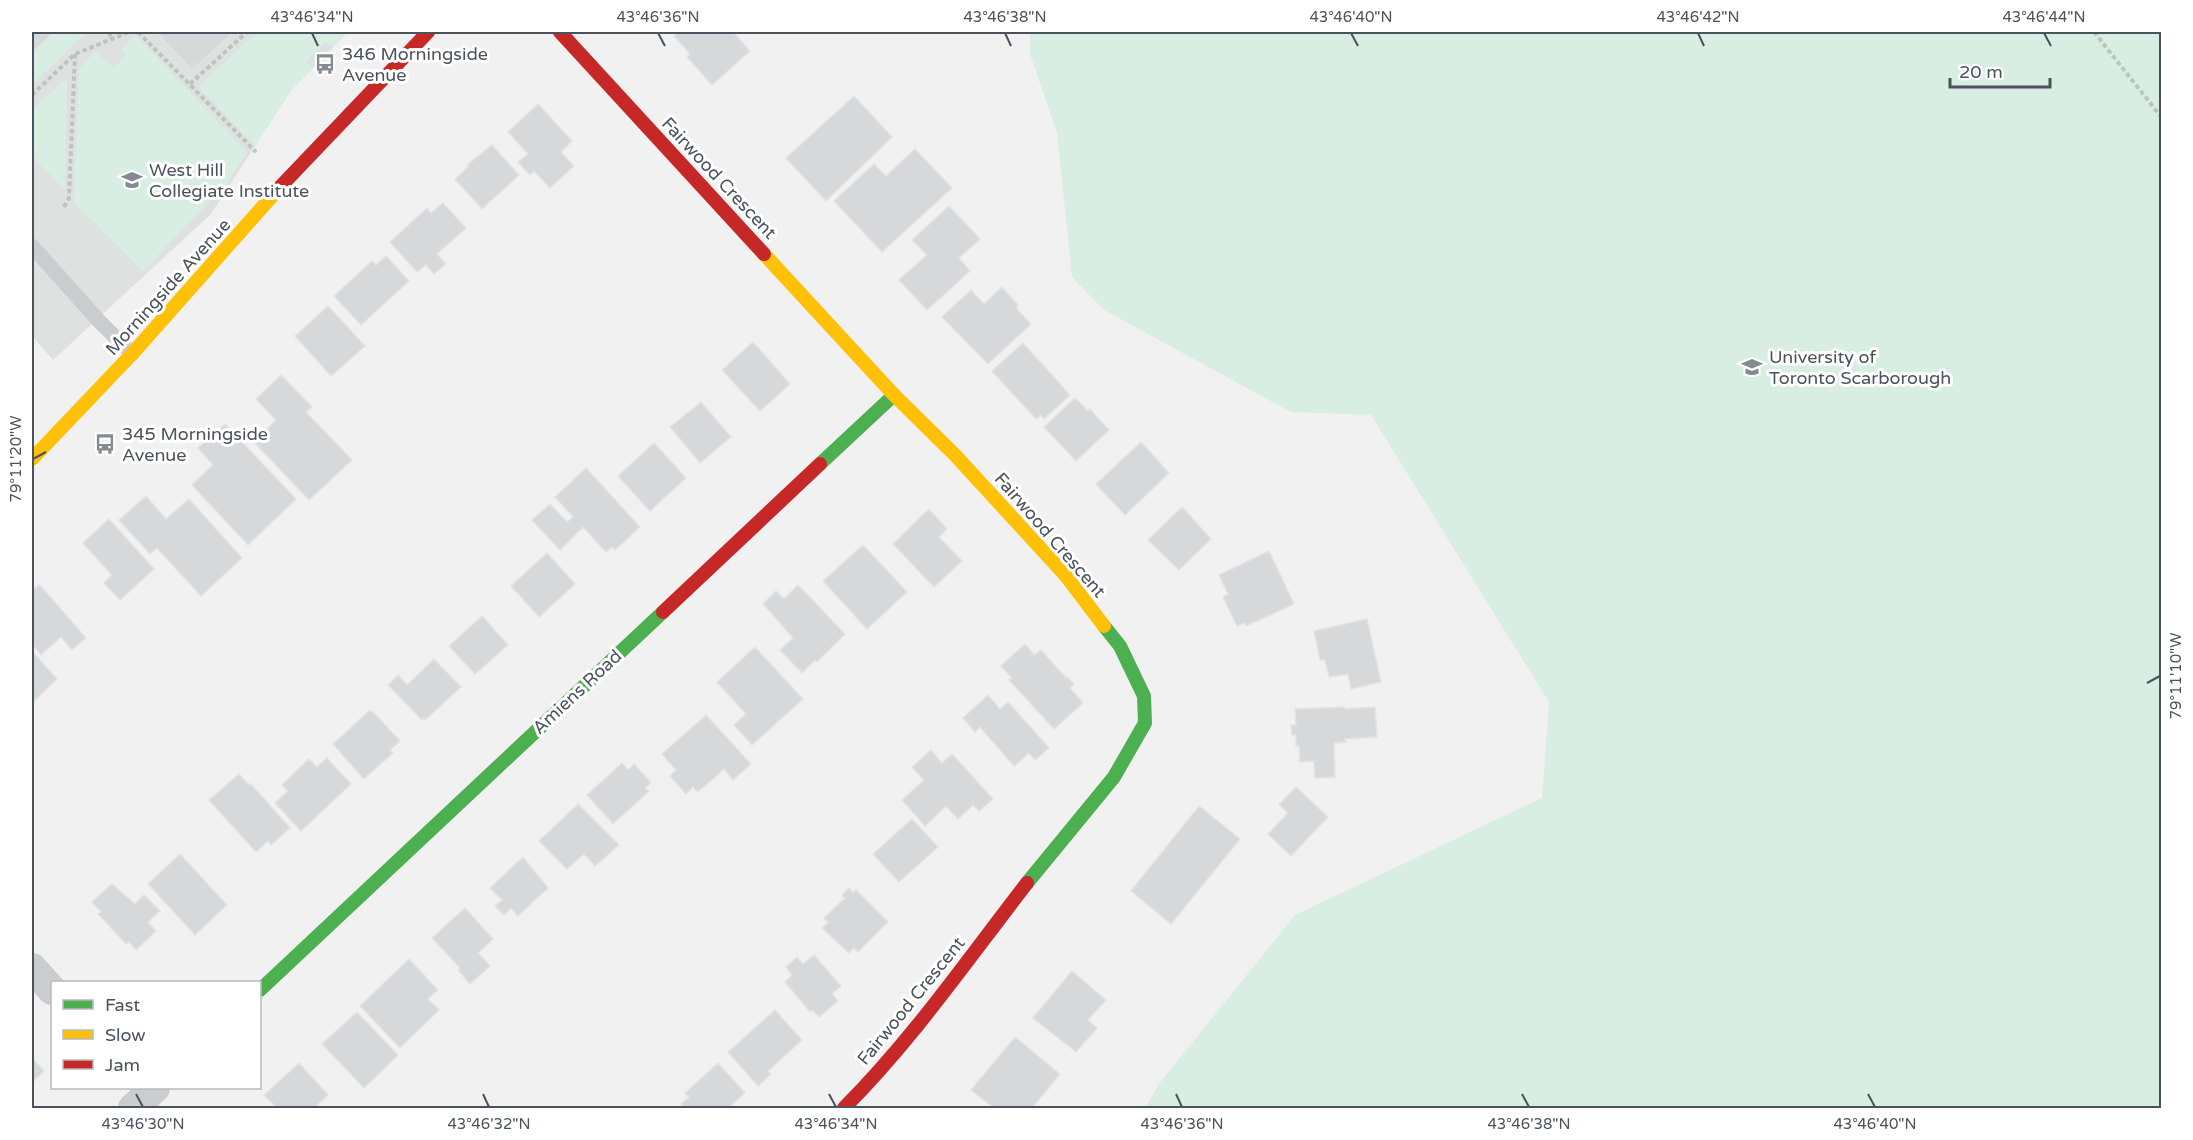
<svg xmlns="http://www.w3.org/2000/svg" width="2193" height="1140" viewBox="0 0 2193 1140" font-family="'Varela Round',sans-serif">
  <rect width="100%" height="100%" fill="#f1f1f1"/>
  <path fill="#dfe0e0" d="M32 32H348L292 89 211 214 53 360 32 336Z"/>
  <path fill="#d8eee2" d="M54 32H84L86 33 32 85V52Z
    M257 32H348L333 47 325 42 306 62 313 68 292 89 255 146 199 87Z
    M1030 32H2161V1108H1145L1159 1084 1295 915 1542 798 1549 702 1371 415 1291 412 1104 310 1072 277 1057 133 1030 54Z
    M135 35 247 152 228 182 143 271 74 203 79 69 95 51 114 68 126 55 121 50Z
    M67 78 65 191 32 155V110Z"/>
  <path fill="#d7d8da" stroke="#e3e3e4" stroke-width="1.5" d="M32 32H54L32 53Z
    M156 32H234L192 70Z
    M679 32H733L750 51 712 85 687 57 690 54 674 36Z
    M854 96 892 137 826 201 786 158Z
    M538 104 572 141 561 152 574 166 550 188 534 171 530 175 518 162 528 154 508 132Z
    M492 145 519 175 482 209 455 179 469 166 467 165Z
    M915 149 952 188 882 252 834 201 874 164 886 176Z
    M443 203 466 228 437 254 446 264 434 274 426 265 417 272 390 242 427 208 431 213Z
    M949 206 980 239 959 258 970 271 927 310 899 280 927 255 912 240Z
    M386 256 409 281 361 325 334 296 372 261 376 265Z
    M1002 287 1018 305 1016 308 1031 324 988 364 942 317 971 290 984 304Z
    M328 306 365 346 331 376 295 336Z
    M753 342 790 384 760 411 722 370Z
    M1023 343 1070 395 1044 419 1041 415 1036 419 992 371Z
    M281 375 312 407 306 412 352 460 309 500 254 442 276 420 256 399Z
    M1075 398 1088 411 1090 409 1109 430 1076 461 1044 427Z
    M701 402 731 437 700 463 670 427Z
    M225 424 296 499 248 545 192 485 213 465 198 448Z
    M1141 442 1169 473 1125 515 1096 484Z
    M654 443 686 478 650 511 618 476Z
    M586 468 640 527 615 550 612 547 606 552 583 527 560 550 532 520 550 504 567 522 573 517 555 497Z
    M146 496 166 519 189 499 242 558 201 596 157 548 150 554 119 520Z
    M1182 507 1211 539 1179 570 1148 540Z
    M929 509 947 529 939 537 962 561 934 587 893 544Z
    M109 519 154 569 120 600 104 583 112 575 83 543Z
    M863 545 907 592 867 629 823 581Z
    M1269 551 1294 604 1246 626 1244 623 1237 626 1223 597 1228 594 1219 575Z
    M547 553 575 584 539 617 511 586Z
    M39 584 86 638 72 650 61 637 41 655 32 644V591Z
    M798 585 845 634 817 662 815 660 802 673 780 650 793 638 763 604 776 591 784 599Z
    M482 616 508 645 475 674 449 646Z
    M1367 619 1381 682 1351 689 1348 674 1329 677 1325 660H1320L1314 631Z
    M1025 644 1034 655 1041 650 1066 678 1067 677 1074 684 1070 688 1083 703 1054 729 1009 680 1012 678 1001 666Z
    M755 647 803 699 752 745 734 725 746 714 717 682Z
    M32 651 57 679 32 703Z
    M434 659 461 687 425 720 424 718 422 720 388 685 398 675 407 685Z
    M988 695 1000 709 1008 702 1049 748 1035 760 1029 753 1014 766 980 727 975 732 963 718Z
    M1344 707 1345 709 1375 707 1377 737 1345 739 1346 742 1334 743 1335 777 1315 778 1314 761 1300 762 1299 746H1296V735H1292L1291 725H1296L1295 709Z
    M369 711 373 712 400 741 390 750 393 753 364 779 333 744Z
    M706 715 751 764 733 780 724 769 698 792 693 787 686 794 670 776 676 770 662 754Z
    M931 750 942 763 952 754 993 799 979 811 973 805 958 819 946 806 925 826 902 800 924 780 912 767Z
    M327 758 351 784 301 831 275 803 288 791 282 785 309 759 317 767Z
    M622 763 628 770 634 764 651 783 645 788 649 791 613 824 587 795Z
    M239 774 249 785 251 784 290 828 271 845 268 841 256 852 209 800Z
    M1296 787 1328 817 1291 856 1268 834 1288 813 1279 805Z
    M578 804 619 845 595 866 584 854 567 869 539 841Z
    M1199 806 1240 839 1171 924 1131 891Z
    M912 819 938 847 899 882 873 854Z
    M180 854 227 905 195 935 148 884Z
    M523 857 548 888 518 916 511 908 504 915 495 906 502 900 490 888Z
    M112 884 135 904 144 895 160 911 148 922 156 931 136 950 129 942 126 944 98 914 101 912 92 902Z
    M849 888 853 893 856 890 888 922 858 952 854 948 849 953 822 928 828 922 824 918 845 898 842 895Z
    M465 908 493 939 478 953 490 966 470 984 458 970 460 968 432 938Z
    M814 955 841 986 832 994 838 1001 819 1017 812 1010 810 1012 785 982 792 975 786 967 797 957 803 964Z
    M409 959 438 990 428 999 439 1010 400 1048 360 1006Z
    M1072 971 1106 1000 1088 1020 1097 1028 1076 1052 1033 1018Z
    M775 1010 802 1040 768 1071 771 1074 758 1086 728 1052Z
    M357 1012 398 1055 364 1088 322 1044Z
    M1015 1037 1060 1074 1032 1108H994L971 1090Z
    M32 1058 44 1071 32 1083Z
    M299 1063 328 1095 314 1108H277L264 1095Z
    M718 1063 745 1093 728 1108H685L681 1104 689 1097 685 1093Z"/>
  <g fill="none" stroke-linecap="round" stroke-linejoin="round">
    <path stroke="#bac4c1" stroke-width="4" stroke-dasharray="4.5 3" stroke-linecap="butt" d="M110 32V39
      M138 32 256 152
      M2094 32 2162 118
      M190 84 247 32
      M32 95 75 54 129 32
      M64 207 69 198 75 54"/>
    <path stroke="#cbcccf" stroke-width="15" d="M32 246 99 321 132 354"/>
    <path stroke="#cbcccf" stroke-width="30" d="M32 968 52 990
      M133 1108 155 1088"/>
    <path stroke="#4caf50" stroke-width="14" d="M820 464 894 395
      M1027 883 1114 777 1145 723 1144 696 1120 646 1104 626
      M260 990 663 612"/>
    <path stroke="#ffc107" stroke-width="14" d="M764 254 894 395 955 455 1066 576 1104 626
      M32 459 132 354 281 186"/>
    <path stroke="#c62828" stroke-width="14" d="M560 32 764 254
      M281 186 428 32
      M663 612 820 464
      M844 1108C912 1040 968 959 1027 883"/>
  </g>
  <path fill="none" stroke="#4a525c" stroke-width="2" d="M312 33 318 46M658 33 665 46M1005 33 1011 46M1351 33 1358 46M1698 33 1704 46M2044 33 2051 46M33 459 46 452M2147 683 2160 676M136 1094 143 1107M483 1094 489 1107M829 1094 836 1107M1176 1094 1182 1107M1522 1094 1529 1107M1868 1094 1875 1107"/>
  <defs>
    <g id="bus-bare" transform="scale(1.62)"><path d="M-5-6H5V4H4V6H2V4H-2V6H-4V4H-5ZM-3.5-4V0h7V-4ZM-3.5 1.2v1.5H-2V1.2ZM2 1.2v1.5H3.5V1.2Z" fill="#848a90" stroke="#fff" stroke-width="2.5" paint-order="stroke"/></g>
    <g id="school-bare" transform="scale(1.62)"><path d="M0-5L7-2L0 1L-7-2ZM-4 1L0 2.5L4 1V4Q0 6-4 4Z" fill="#848a90" stroke="#fff" stroke-width="2.5" paint-order="stroke"/></g>
    <g id="university-bare" transform="scale(1.62)"><path d="M0-5L7-2L0 1L-7-2ZM-4 1L0 2.5L4 1V4Q0 6-4 4Z" fill="#848a90" stroke="#fff" stroke-width="2.5" paint-order="stroke"/></g>
  </defs>
  <g fill-rule="evenodd">
    <use href="#bus-bare" x="325" y="64"/>
    <use href="#school-bare" x="132" y="180"/>
    <use href="#university-bare" x="1752" y="367"/>
    <use href="#bus-bare" x="105" y="444"/>
  </g>
  <g text-anchor="middle" dominant-baseline="central" stroke-width="6" stroke-linejoin="round" paint-order="stroke">
    <g font-size="18" fill="#4a525c" stroke="#fff" text-anchor="start">
      <text x="342" y="54">346 Morningside<tspan x="342" dy="21">Avenue</tspan></text>
      <text x="149" y="170">West Hill<tspan x="149" dy="21">Collegiate Institute</tspan></text>
      <text x="1769" y="357">University of<tspan x="1769" dy="21">Toronto Scarborough</tspan></text>
      <text x="122" y="434">345 Morningside<tspan x="122" dy="21">Avenue</tspan></text>
    </g>
    <g font-size="18" fill="#4a525c" stroke="#fff">
      <text transform="translate(719 178) rotate(47)">Fairwood Crescent</text>
      <text transform="translate(168 287) rotate(-48)">Morningside Avenue</text>
      <text transform="translate(1050 535) rotate(49)">Fairwood Crescent</text>
      <text transform="translate(577 692) rotate(-43)">Amiens Road</text>
      <text transform="translate(911 1001) rotate(-51)">Fairwood Crescent</text>
    </g>
  </g>
  <rect width="2193" height="1140" fill="none" stroke="#ffffff" stroke-width="66"/>
  <rect x="51" y="981" width="210" height="108" fill="#ffffff" stroke="#b7babe" stroke-width="1.5"/>
  <rect x="63" y="1000" width="30" height="9" fill="#4caf50" stroke="#b7babe" stroke-width="1.5"/>
  <text x="105" y="1011" font-size="18" fill="#4a525c">Fast</text>
  <rect x="63" y="1030" width="30" height="9" fill="#ffc107" stroke="#b7babe" stroke-width="1.5"/>
  <text x="105" y="1041" font-size="18" fill="#4a525c">Slow</text>
  <rect x="63" y="1060" width="30" height="9" fill="#c62828" stroke="#b7babe" stroke-width="1.5"/>
  <text x="105" y="1071" font-size="18" fill="#4a525c">Jam</text>
  <path d="M1950 78v9h100v-9" fill="none" stroke="#4a525c" stroke-width="3"/>
  <text x="1959" y="78" font-size="18" fill="#4a525c" stroke="#ffffff" stroke-width="4.5" paint-order="stroke">20 m</text>
  <rect x="33" y="33" width="2127" height="1074" fill="none" stroke="#4a525c" stroke-width="2"/>
  <g font-size="15" text-anchor="middle" fill="#4a525c">
    <text x="312" y="22">43°46'34"N</text>
    <text x="658" y="22">43°46'36"N</text>
    <text x="1005" y="22">43°46'38"N</text>
    <text x="1351" y="22">43°46'40"N</text>
    <text x="1698" y="22">43°46'42"N</text>
    <text x="2044" y="22">43°46'44"N</text>
    <text transform="translate(16 459) rotate(-90)" y="5">79°11'20"W</text>
    <text transform="translate(2176 676) rotate(-90)" y="5">79°11'10"W</text>
    <text x="143" y="1129">43°46'30"N</text>
    <text x="489" y="1129">43°46'32"N</text>
    <text x="836" y="1129">43°46'34"N</text>
    <text x="1182" y="1129">43°46'36"N</text>
    <text x="1529" y="1129">43°46'38"N</text>
    <text x="1875" y="1129">43°46'40"N</text>
  </g>
</svg>
